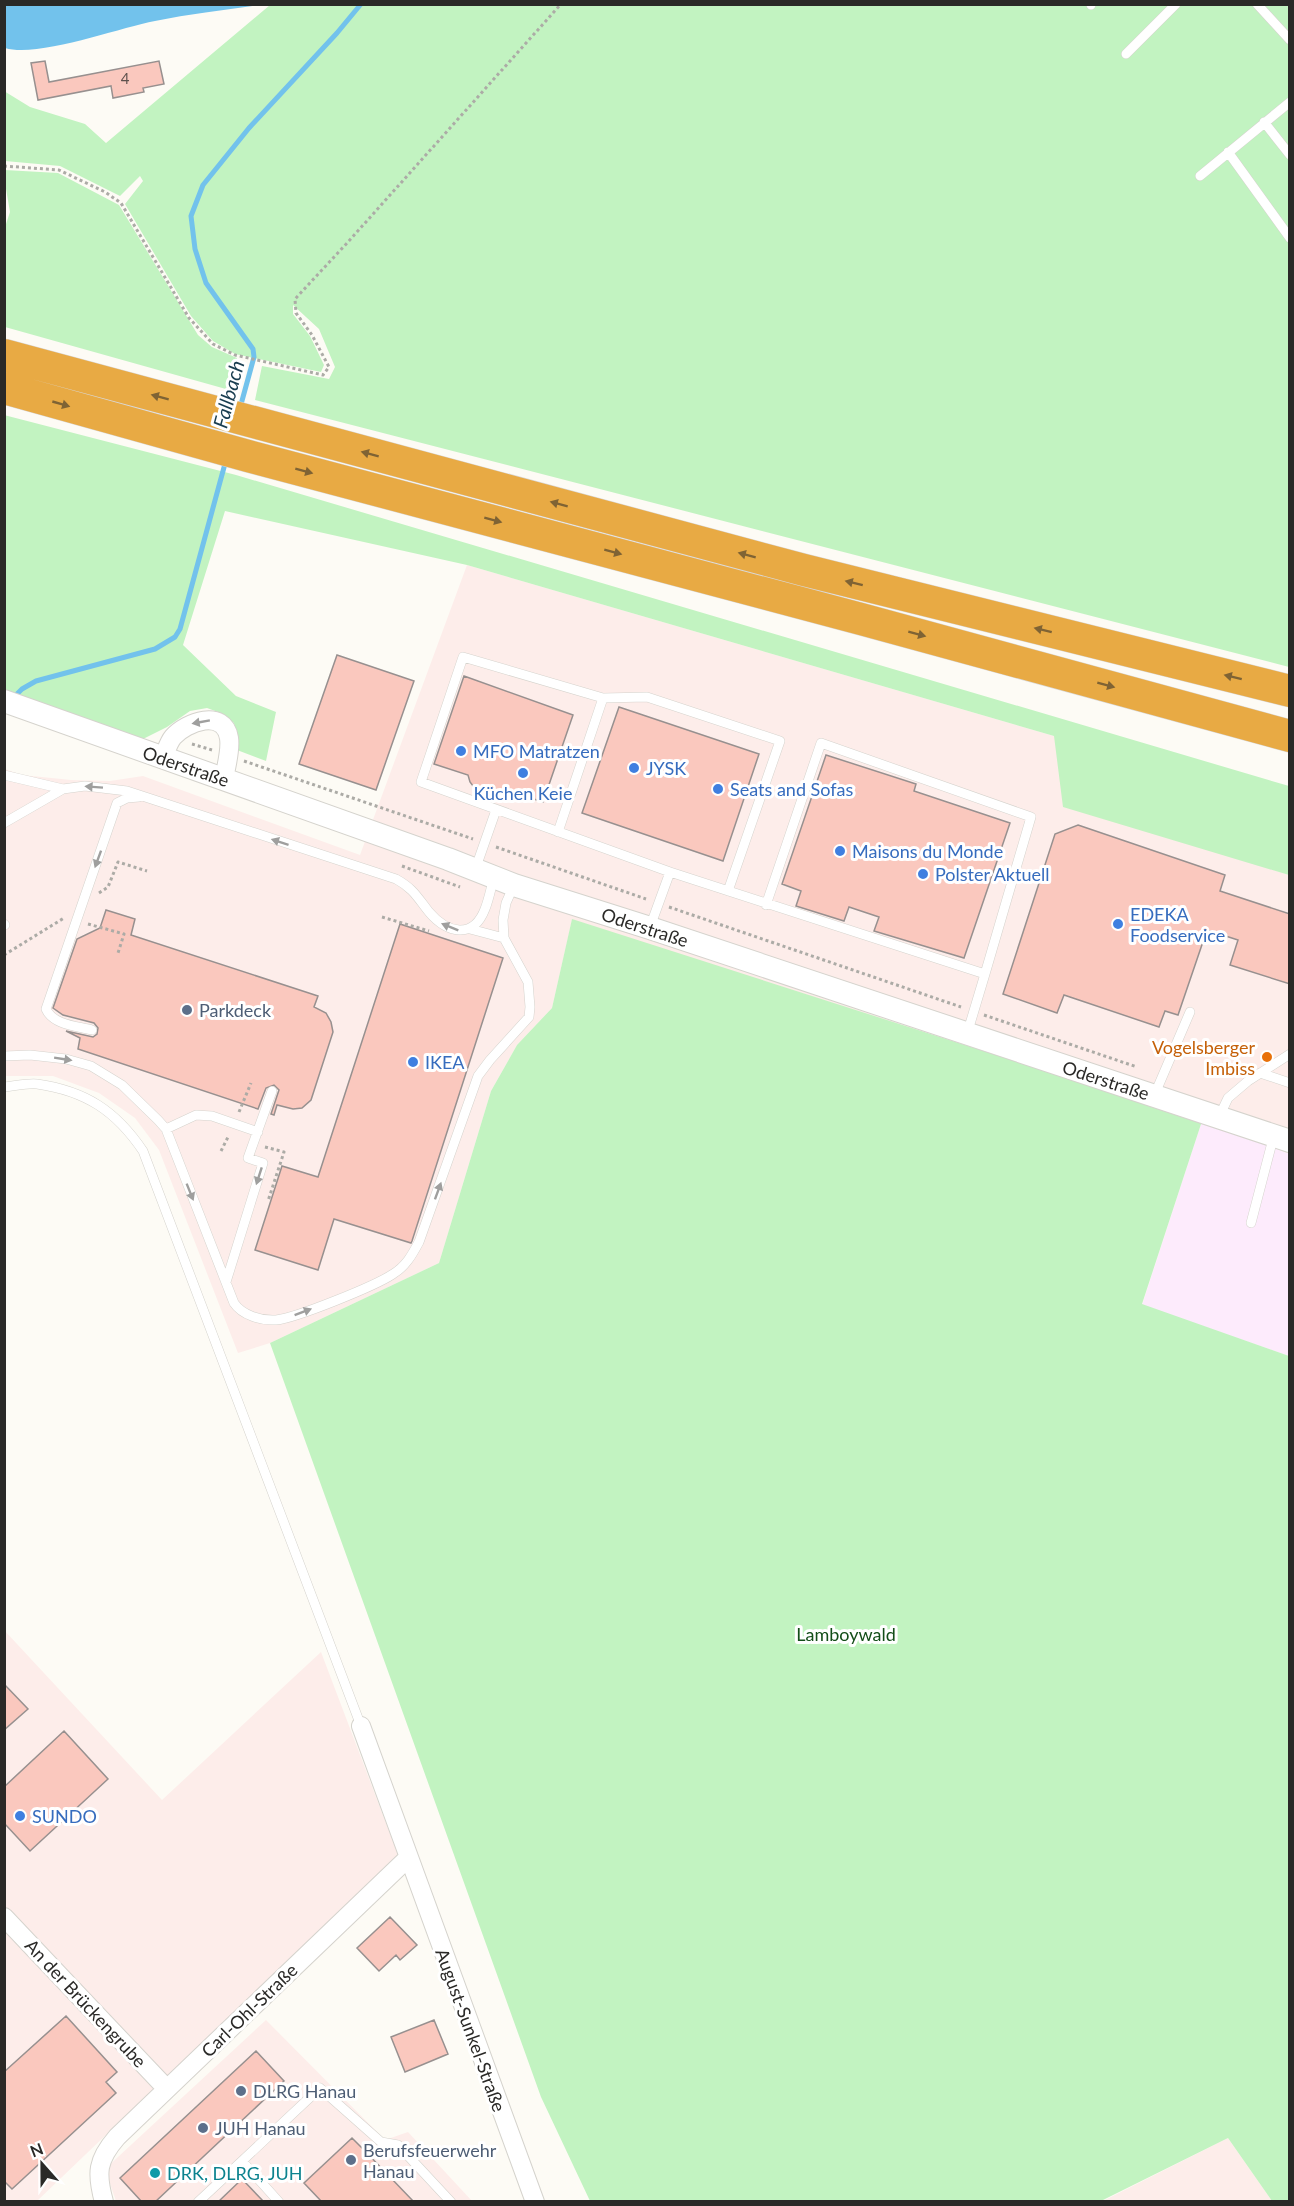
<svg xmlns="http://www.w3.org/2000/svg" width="1294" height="2206" viewBox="0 0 1294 2206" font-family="Lato,sans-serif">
  <rect width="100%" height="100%" fill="#fdfbf5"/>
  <path fill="#fdedea" d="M467 565 1054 736 1237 858 1289 875V1154L1202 1121 572 920 552 1008 517 1045 491 1091 439 1263 270 1343 238 1353 159 1150 135 1118 99 1093 53 1076H5V769L22 775 71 780 110 781 143 776 360 855Z
    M4 1630 162 1800 321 1652 398 1855 37 2201H5Z
    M266 2020 385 2140 408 2132 472 2201H116L105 2169Z
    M1228 2138 1272 2201 1101 2202Z"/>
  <path fill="#fdebfc" d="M1202 1121 1289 1154V1356L1142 1305Z"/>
  <path fill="#c2f3c1" d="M270 5H1289V667L255 400 262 366 329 379 335 367 319 329 293 305V314L310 336 324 365 321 372 235 354 213 341 191 316 125 204 143 181 140 176 120 196 60 166 5 161 4 91 30 107 85 124 106 143Z
    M5 170 58 173 119 205 198 335 212 347 237 358 233 391 5 327 4 230 10 212 5 183Z
    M4 415 236 475 1289 786V875L1063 807 1054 736 467 565 225 511 183 645 236 696 276 712 266 761 237 750 234 723 218 712 207 708 190 711 167 727 143 739 5 692Z
    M572 919 1202 1121 1142 1304 1289 1356V2201H1272L1228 2138 1101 2201H590L541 2097 270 1343 439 1263 491 1091 517 1045 552 1008Z"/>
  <path fill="#72c2ec" d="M5 4H260V5C225 10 190 14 155 21 118 28 38 58 5 48Z"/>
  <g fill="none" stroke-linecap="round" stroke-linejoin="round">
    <path stroke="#72c2ec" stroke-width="5" d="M240 408 254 357 253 349 206 283 195 249 191 216 203 185 249 128 337 33 361 4
      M13 698 22 689 36 681 155 649 175 637 180 629 226 460"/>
  </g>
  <path fill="#fac8be" stroke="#97908f" stroke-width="1.5" d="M45 61 49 82 159 61 164 84 143 88 144 92 113 98 111 86 38 100 31 63Z
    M337 655 414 681 376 790 299 764Z
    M464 676 573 715 543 802 522 795 510 801H493L479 794 470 782 468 775 434 764Z
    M619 707 759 754 723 861 582 813Z
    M826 755 916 784 914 791 1010 823 964 958 874 931 879 917 849 907 844 921 796 906 801 891 782 884Z
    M1078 825 1225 875 1220 891 1290 914V984L1230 965 1238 940 1207 930 1178 1015 1165 1011 1159 1027 1064 995 1057 1013 1003 994 1055 834Z
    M106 910 135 919 131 935 318 996 314 1007 326 1013 331 1022 333 1032 311 1100 302 1108 293 1109 277 1105 274 1115 271 1114 279 1090 274 1085 266 1088 258 1109 78 1049 80 1038 66 1031 93 1037 97 1034 98 1028 94 1023 63 1015 53 1008 77 939 100 928Z
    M400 924 503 958 412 1241 411 1243 334 1219 318 1270 255 1250 282 1166 318 1177Z
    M4 1684 28 1709 4 1730Z
    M64 1731 108 1779 30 1851 4 1823V1787Z
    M390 1917 417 1945 400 1960 396 1955 379 1971 357 1948Z
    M66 2016 117 2072 106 2082 116 2093 12 2189 4 2181V2072Z
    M434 2020 448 2054 405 2072 391 2037Z
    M256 2051 284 2081 155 2202H142L120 2178Z
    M352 2138 364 2150 414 2202H322L304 2183Z
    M242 2179 264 2202H218Z"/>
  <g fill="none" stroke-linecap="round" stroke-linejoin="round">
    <g stroke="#d5d3cd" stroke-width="10">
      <path id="service" d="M1257 4 1290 40
        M1091 5V4
        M1126 54 1176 4
        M1264 122 1290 155
        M1228 152 1290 238
        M1200 176 1290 102
        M4 775 63 789
        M4 823 63 789 85 786 127 791 396 879C414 889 417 897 429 912 447 933 473 940 485 909 489 899 491 888 494 877
        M558 832 603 698
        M475 870 496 810
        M728 891 780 741 647 697 603 698 463 657 421 782 670 872 985 974 967 1034
        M766 905 821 743 1031 817 985 974
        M4 924 5 925
        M650 927 670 872
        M470 929 504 938
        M92 1030C77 1026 53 1025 46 1009L117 803 127 798 139 797
        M4 1056 30 1055 66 1059 91 1066 122 1085 158 1120 166 1129 234 1303C242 1315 261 1321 276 1320 296 1318 375 1286 393 1274 406 1266 412 1255 419 1242L478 1076 490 1060 529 1017 530 1007 528 982 504 938 503 920 506 903 514 885
        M1260 1073 1290 1083
        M4 1087C15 1086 27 1083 37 1084 86 1091 116 1111 143 1151L361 1726
        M1154 1096 1190 1012
        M1219 1117 1228 1098 1248 1081 1290 1054
        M166 1129 196 1115 212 1116 258 1132
        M1251 1223 1274 1135
        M226 1282 263 1163 248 1158 272 1091
        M242 2161 320 2088 381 2142 398 2145 451 2202
        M198 2202 242 2161 279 2202"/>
    </g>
    <g stroke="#d5d3cd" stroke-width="20">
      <path id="minor" d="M163 758C166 752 168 743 173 737 186 722 224 708 229 738 231 751 226 766 224 779
        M361 1726 535 2202
        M4 1917 167 2089
        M104 2202C96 2173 97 2160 117 2137L408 1858"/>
    </g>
    <g stroke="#d5d3cd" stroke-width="24">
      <path id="tertiary" d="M4 701 448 859 514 885 650 928 1290 1141"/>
    </g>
    <g stroke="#d9d8d8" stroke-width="33">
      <path id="motorway" d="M4 355 804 570 1290 691
        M4 388 248 456 861 619 1290 736"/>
    </g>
    <path stroke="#acaba6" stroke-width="3" stroke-dasharray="3 3" stroke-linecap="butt" d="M4 166 59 170 105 192 121 203 189 318 213 344 235 355 323 375 329 367 312 335 296 313 295 299 348 242 561 4
      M192 744 212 750
      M244 761 473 839
      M496 847 646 899
      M402 866 460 887
      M99 893 108 887 118 862 147 871
      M669 907 961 1007
      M382 917 429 931
      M88 924 124 934 118 953
      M4 955 64 918
      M984 1015 1137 1067
      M239 1112 251 1083
      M265 1147 284 1152 268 1201
      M221 1151 229 1135"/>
    <use href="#service" stroke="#fff" stroke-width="9"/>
    <use href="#minor" stroke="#fff" stroke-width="18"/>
    <use href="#tertiary" stroke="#fff" stroke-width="22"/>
    <use href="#motorway" stroke="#e8aa44" stroke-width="32"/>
  </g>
  <defs><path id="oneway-solid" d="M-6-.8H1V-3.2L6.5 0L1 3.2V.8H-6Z" transform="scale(1.5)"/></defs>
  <g fill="#7f6334">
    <use href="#oneway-solid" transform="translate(160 397) rotate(-165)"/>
    <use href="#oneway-solid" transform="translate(61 404) rotate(16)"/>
    <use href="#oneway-solid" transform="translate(370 454) rotate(-165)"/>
    <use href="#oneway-solid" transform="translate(304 471) rotate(15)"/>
    <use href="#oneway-solid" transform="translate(559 504) rotate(-165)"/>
    <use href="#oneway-solid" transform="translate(493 520) rotate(15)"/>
    <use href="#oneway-solid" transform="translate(613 552) rotate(15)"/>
    <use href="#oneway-solid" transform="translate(747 555) rotate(-165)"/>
    <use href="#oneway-solid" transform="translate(854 583) rotate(-166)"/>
    <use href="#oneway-solid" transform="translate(1043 630) rotate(-166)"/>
    <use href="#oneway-solid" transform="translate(917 634) rotate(15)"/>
    <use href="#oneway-solid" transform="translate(1233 677) rotate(-166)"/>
    <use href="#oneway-solid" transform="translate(1106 685) rotate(15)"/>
  </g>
  <g fill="#9f9f9e">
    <use href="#oneway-solid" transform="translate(201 722) rotate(170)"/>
    <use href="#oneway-solid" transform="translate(94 787) rotate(-176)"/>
    <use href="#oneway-solid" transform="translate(280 842) rotate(-162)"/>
    <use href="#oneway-solid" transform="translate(98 859) rotate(110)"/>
    <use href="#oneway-solid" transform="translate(450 927) rotate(-158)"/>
    <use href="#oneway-solid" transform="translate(63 1059) rotate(9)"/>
    <use href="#oneway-solid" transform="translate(259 1176) rotate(108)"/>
    <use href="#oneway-solid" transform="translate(438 1191) rotate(-70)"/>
    <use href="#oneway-solid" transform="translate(190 1192) rotate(68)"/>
    <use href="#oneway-solid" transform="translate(303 1312) rotate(-21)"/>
  </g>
  <g fill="#3f7fe0" stroke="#fff" stroke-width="2">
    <circle cx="461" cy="751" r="6"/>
    <circle cx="634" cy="768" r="6"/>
    <circle cx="523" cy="773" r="6"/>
    <circle cx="718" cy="789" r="6"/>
    <circle cx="840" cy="851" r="6"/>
    <circle cx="923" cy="874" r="6"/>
    <circle cx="1118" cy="924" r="6"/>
    <circle cx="413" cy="1062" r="6"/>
    <circle cx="20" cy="1816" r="6"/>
  </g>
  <g fill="#5c6f8a" stroke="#fff" stroke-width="2">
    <circle cx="187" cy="1010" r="6"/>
    <circle cx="241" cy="2091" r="6"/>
    <circle cx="203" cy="2128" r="6"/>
    <circle cx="351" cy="2160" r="6"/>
  </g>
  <circle fill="#e8710a" stroke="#fff" stroke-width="2" cx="1267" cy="1057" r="6"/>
  <circle fill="#0f9aa8" stroke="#fff" stroke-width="2" cx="155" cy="2173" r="6"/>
  <g text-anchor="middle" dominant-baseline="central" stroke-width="6" stroke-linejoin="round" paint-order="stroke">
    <g font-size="15" fill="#5e514d">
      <text x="125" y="78">4</text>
    </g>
    <g font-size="18" fill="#366cbe" stroke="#fff" text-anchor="start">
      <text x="473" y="751">MFO Matratzen</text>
      <text x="646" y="768">JYSK</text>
      <text x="730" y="789">Seats and Sofas</text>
      <text x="523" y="793" text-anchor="middle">Küchen Keie</text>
      <text x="852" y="851">Maisons du Monde</text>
      <text x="935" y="874">Polster Aktuell</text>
      <text x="1130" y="914">EDEKA<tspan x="1130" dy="21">Foodservice</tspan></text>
      <text x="425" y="1062">IKEA</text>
      <text x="32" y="1816">SUNDO</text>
    </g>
    <g font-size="18" fill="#2a2927" stroke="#fff">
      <text transform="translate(186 766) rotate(19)">Oderstraße</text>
      <text transform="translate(645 927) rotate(18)">Oderstraße</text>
      <text transform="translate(1106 1080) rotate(18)">Oderstraße</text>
      <text transform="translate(86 2003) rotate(47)">An der Brückengrube</text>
      <text transform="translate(249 2010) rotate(-44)">Carl-Ohl-Straße</text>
      <text transform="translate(471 2030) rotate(70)">August-Sunkel-Straße</text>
    </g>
    <g font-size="18" fill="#4e5e75" stroke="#fff" text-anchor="start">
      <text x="199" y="1010">Parkdeck</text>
      <text x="253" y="2091">DLRG Hanau</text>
      <text x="215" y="2128">JUH Hanau</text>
      <text x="363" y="2150">Berufsfeuerwehr<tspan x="363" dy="21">Hanau</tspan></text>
    </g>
    <g font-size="18" fill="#c56008" stroke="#fff" text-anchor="end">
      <text x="1255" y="1047">Vogelsberger<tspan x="1255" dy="21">Imbiss</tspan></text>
    </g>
    <g font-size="18" fill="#134e18" stroke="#fff">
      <text x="846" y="1634">Lamboywald</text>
    </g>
    <g font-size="18" fill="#0d838f" stroke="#fff" text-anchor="start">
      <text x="167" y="2173">DRK, DLRG, JUH</text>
    </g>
    <g font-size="20" font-style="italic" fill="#193d4f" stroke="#fff">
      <text transform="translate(228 394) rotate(-75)">Fallbach</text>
    </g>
  </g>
  <rect width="1294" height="2206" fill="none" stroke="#2a2927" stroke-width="12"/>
  <g transform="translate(42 2164) rotate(339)" stroke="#ffffff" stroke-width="4.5" paint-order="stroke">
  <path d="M0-4.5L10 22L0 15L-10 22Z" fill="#2a2927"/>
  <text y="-9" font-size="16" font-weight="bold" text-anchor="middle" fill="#2a2927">N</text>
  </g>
</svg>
